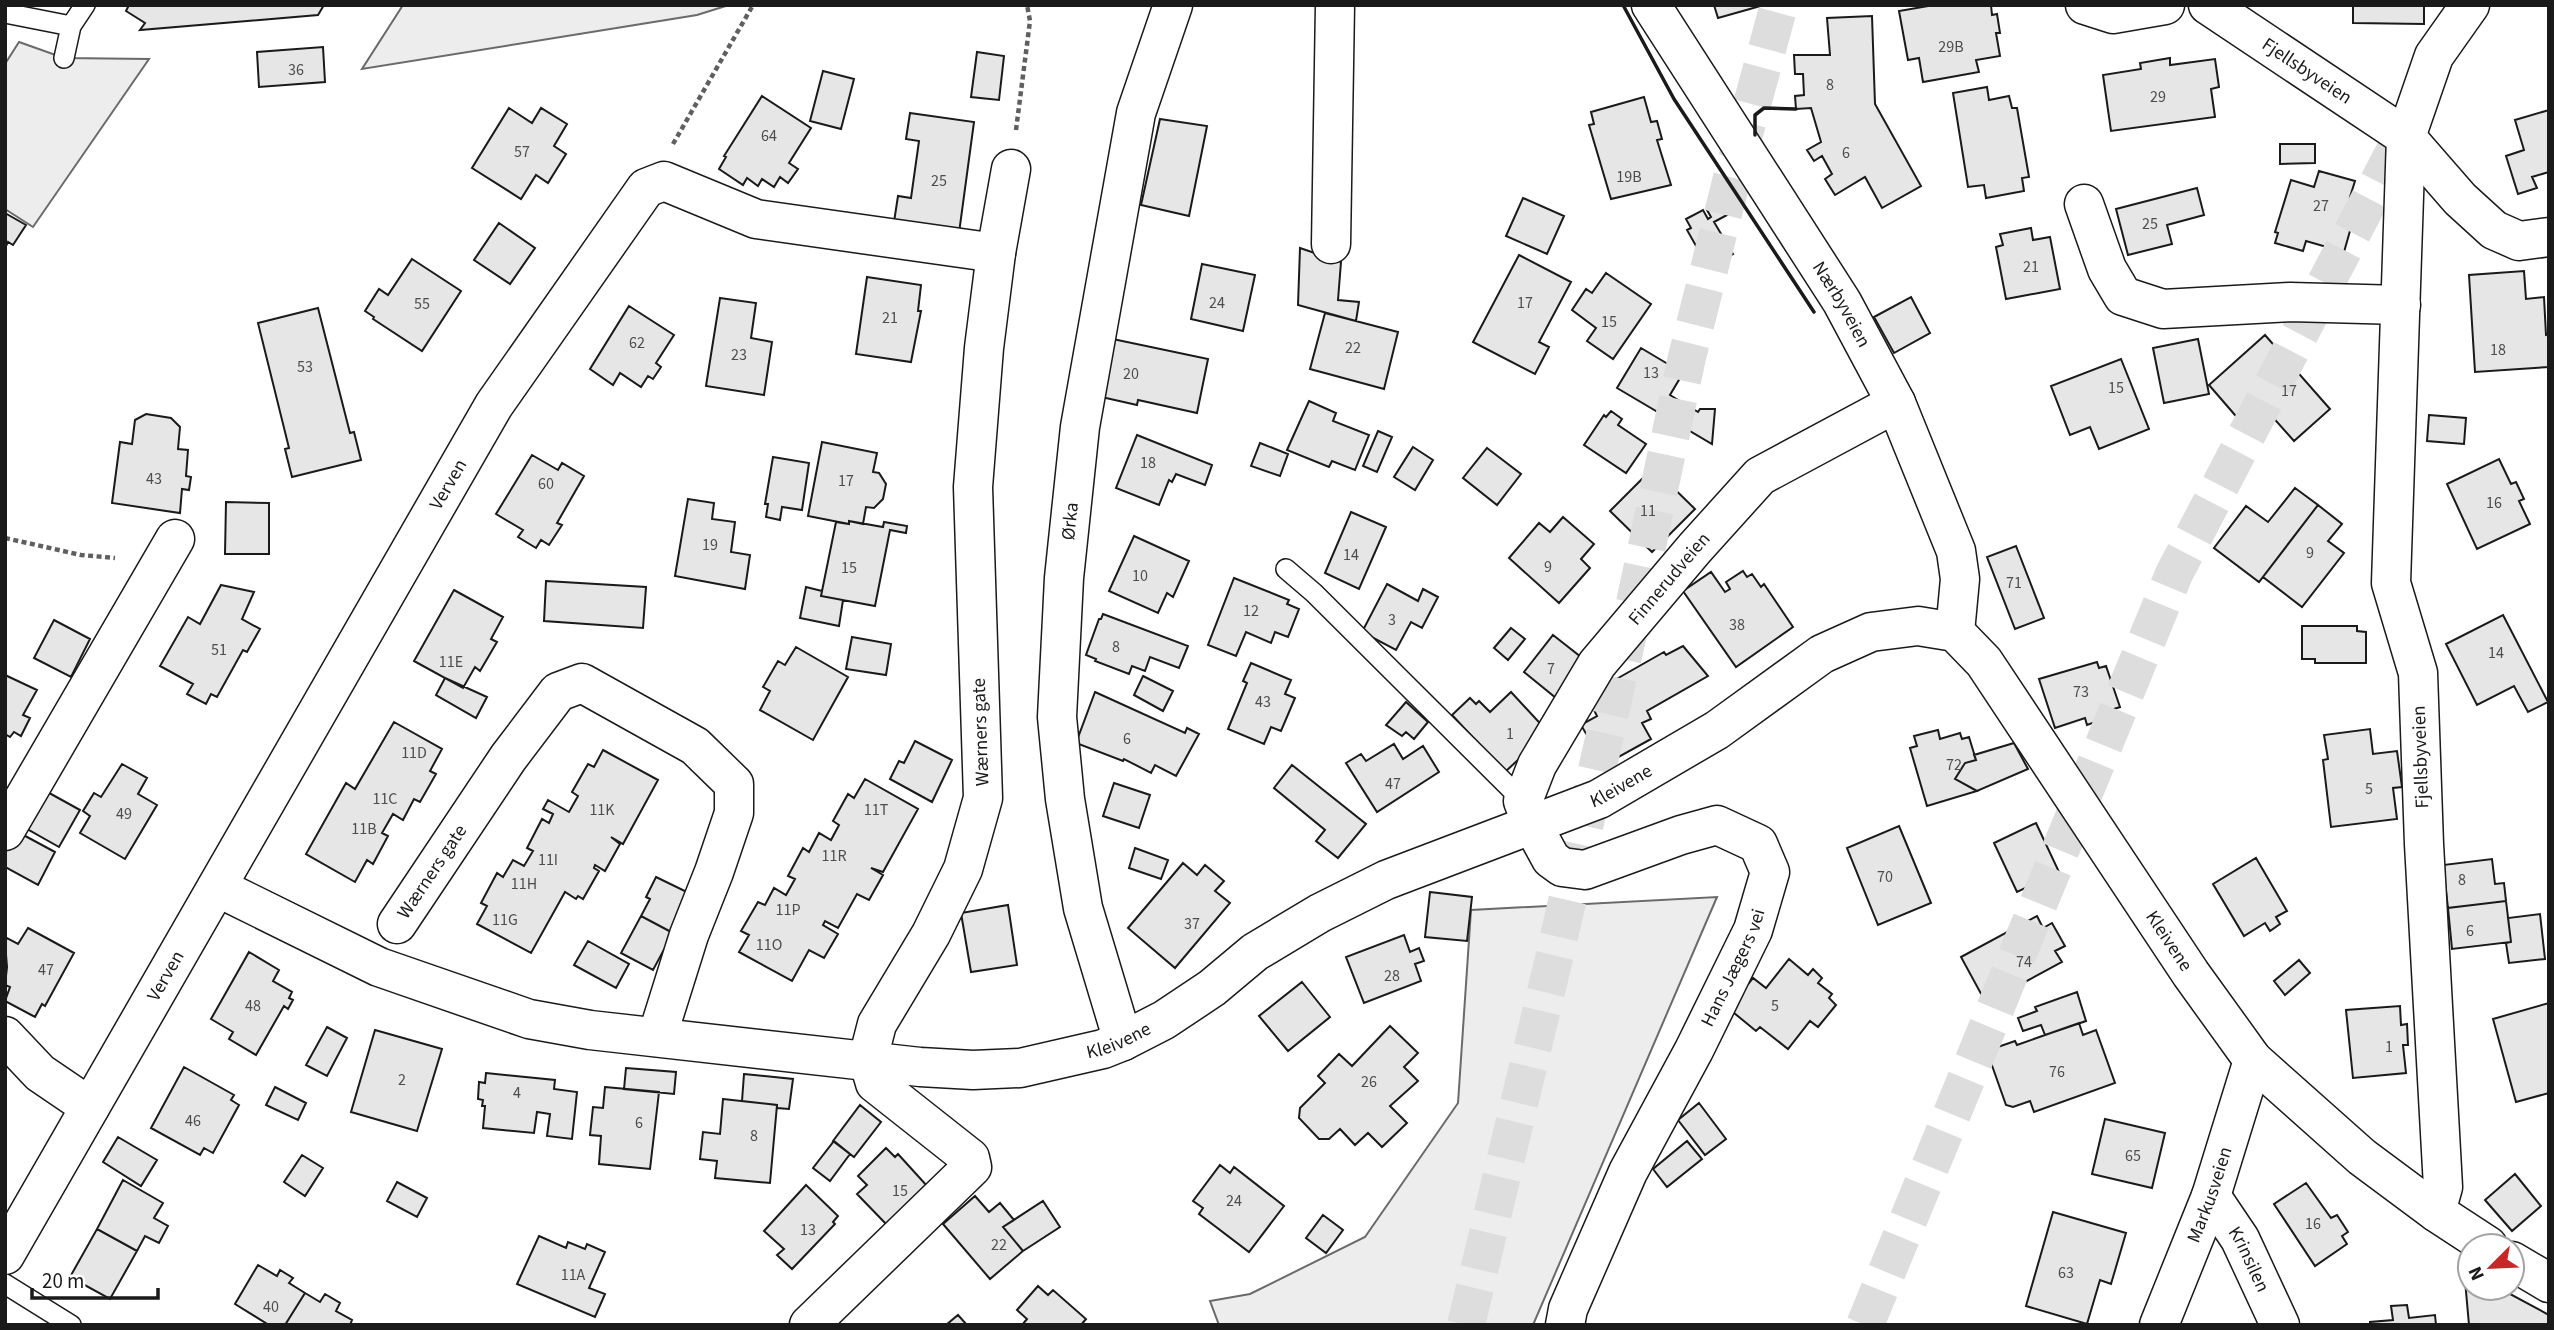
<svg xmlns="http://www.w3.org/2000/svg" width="2554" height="1330" viewBox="0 0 2554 1330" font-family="'Source Sans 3',sans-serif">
  <rect width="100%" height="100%" fill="#fff"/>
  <path fill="#ededed" stroke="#6a6a6a" stroke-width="2" d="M403 5H729L697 15 362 69Z
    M19 42 64 58 149 59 33 227 5 209V64Z
    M1717 897 1533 1325H1219L1210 1301 1250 1294 1365 1237 1458 1103 1471 910Z"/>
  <path fill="#e6e6e6" stroke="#1a1a1a" stroke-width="2" d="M129 5H324L318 15 140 30 145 23 126 11Z
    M1714 5H1764L1718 18Z
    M1934 5H1991L1992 15 1997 14 2000 33H1996L2000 56 1976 60 1979 72 1923 82 1919 58 1908 60 1899 11Z
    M2353 5H2424V24L2353 23Z
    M1872 16 1875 104 1921 186 1882 208 1865 177 1835 195 1825 179 1832 174 1822 156 1814 161 1807 150 1821 142 1811 108 1796 109 1795 96 1804 95 1803 74H1795L1794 55H1830L1827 18Z
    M323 47 325 82 259 87 257 52Z
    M977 52 1004 56 999 100 971 97Z
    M2170 58V65L2215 59 2219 87 2211 89 2215 117 2111 131 2103 75 2141 69 2140 63Z
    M823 71 854 79 841 129 810 121Z
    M1987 87 1989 100 2009 96 2012 108H2017L2029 177 2022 178 2024 191 1986 198 1984 185 1968 187 1953 93Z
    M762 96 811 128 789 163 798 169 788 183 780 177 774 187 762 179 758 186 747 178 743 185 719 169 726 157 724 156Z
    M1644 97 1651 122 1657 121 1662 139 1657 140 1671 185 1611 199 1589 125 1594 124 1591 112Z
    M509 108 532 123 541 108 567 124 554 146 566 154 548 183 536 175 521 199 472 168Z
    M2549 110V172L2532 177 2537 188 2518 194 2506 156 2524 150 2515 120Z
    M910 113 974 122 959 233 894 222 898 196 911 198 919 141 906 139Z
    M1160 119 1207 126 1189 216 1141 205Z
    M2280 144H2315V163L2280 164Z
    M2319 171 2355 181 2350 197 2359 199 2344 252 2306 241 2303 251 2275 243 2278 233 2275 232 2291 180 2314 187Z
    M2197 188 2204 215 2167 225 2172 244 2128 255 2116 209Z
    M1523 198 1564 216 1547 254 1506 236Z
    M1720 202 1727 215 1714 222 1733 254 1708 267 1687 230 1691 228 1686 219 1703 210 1708 219 1711 217 1707 210Z
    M5 213 26 225 13 245 8 242 5 248Z
    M499 223 535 248 510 284 474 260Z
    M2031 228 2033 240 2050 237 2060 289 2006 299 1996 247 2003 245 2000 234Z
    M1300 248 1341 262 1338 300 1359 302 1356 321 1298 305Z
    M1519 255 1571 282 1539 342 1549 347 1535 374 1473 342Z
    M412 259 461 291 422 351 373 319 374 317 365 311 379 289 388 295Z
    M1202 264 1255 275 1243 331 1191 319Z
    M2524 271 2526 299 2544 297 2546 335 2549 334V367L2475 372 2469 275Z
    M1606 273 1651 304 1613 359 1587 341 1596 328 1572 310 1586 289 1592 293Z
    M867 277 921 285 918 311H921L911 362 856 354Z
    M1911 297 1930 333 1894 353 1874 317Z
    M720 298 756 303 751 338 772 342 764 395 706 386Z
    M629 306 674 335 656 363 661 367 653 379 648 376 641 387 620 373 613 385 590 369Z
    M318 308 350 433 354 432 361 460 292 477 285 449 289 448 258 323Z
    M1325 313 1398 332 1384 389 1310 369Z
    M2265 335 2330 409 2294 441 2261 404 2241 422 2209 385Z
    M1108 338 1208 359 1197 413 1138 400 1137 405 1097 396Z
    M2198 339 2209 394 2164 403 2153 348Z
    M1641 348 1683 373 1670 395 1698 412 1700 409H1715L1712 444 1617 388Z
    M2121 359 2149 429 2099 449 2090 427 2070 435 2051 386Z
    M1309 401 1336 413 1333 421 1369 435 1355 470 1332 461 1329 467 1287 450Z
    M1611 411 1622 419 1618 425 1646 444 1626 473 1584 445 1604 415 1606 417Z
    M146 414 171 418 180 427 178 449 188 450 186 476 191 477 189 490 182 489 180 513 112 503 120 442 132 444 135 420Z
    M2429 415 2466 418 2464 444 2427 441Z
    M1378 431 1392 437 1377 472 1363 466Z
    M1137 435 1212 465 1205 485 1176 474 1172 482 1169 480 1159 505 1116 488Z
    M822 442 877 453 873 472 879 473 886 484 883 499 874 508 866 507 863 524 849 521V524L808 516Z
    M1260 443 1288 454 1280 476 1251 466Z
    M1413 447 1433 460 1415 490 1394 477Z
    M1487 448 1521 474 1497 505 1463 478Z
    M532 455 558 470 562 463 584 476 557 523 562 525 549 545 541 540 536 548 518 537 523 530 496 514Z
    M773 457 809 463 802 510 782 507 780 520 766 517 768 504H765Z
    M2499 459 2511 484 2516 482 2524 499 2519 501 2530 524 2477 549 2447 484Z
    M1653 468 1695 509 1652 552 1610 511Z
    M2295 488 2318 505 2259 582 2214 548 2246 506 2268 522Z
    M688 499 714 503 712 519 735 522 731 552 750 555 745 589 675 576Z
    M226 502 269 503V554H225Z
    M2318 505 2342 524 2328 541 2344 553 2302 607 2263 577Z
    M1351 512 1386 527 1359 589 1325 573Z
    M1563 517 1594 544 1581 559 1590 568 1559 603 1509 558 1539 523 1550 532Z
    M849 521 883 527 884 522 907 526 906 533 890 530 875 606 821 596 836 522 849 524Z
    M1134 536 1189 561 1173 597 1167 593 1158 613 1109 591Z
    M2016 546 2044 618 2015 629 1987 557Z
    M1743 571 1747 577 1752 574 1761 587 1764 584 1793 627 1736 667 1683 591 1711 572 1725 592 1730 589 1726 582Z
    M1234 578 1289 600 1287 604 1299 609 1288 637 1275 632 1271 643 1246 632 1236 656 1208 645Z
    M546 581 646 587 643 628 544 621Z
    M1387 584 1418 601 1423 589 1438 597 1422 628 1411 622 1396 650 1362 632Z
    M221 585 254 592 242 619 260 629 247 652 243 650 217 697 211 694 206 704 187 694 193 684 160 666 188 617 200 624Z
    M806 587 822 591 821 596 843 600 839 626 800 618Z
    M454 590 503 617 491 639 497 642 480 671 475 667 463 688 414 661Z
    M1103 614 1188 646 1179 668 1150 657 1145 671 1132 666 1129 674 1095 661 1096 659 1086 655 1099 619H1101Z
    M2503 615 2548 702 2528 712 2514 686 2477 705 2446 644Z
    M54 620 90 639 71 677 34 658Z
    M2302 626H2357V631L2366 632V663H2315V659H2302Z
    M1511 628 1525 639 1508 660 1494 648Z
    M1553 635 1586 661 1556 698 1524 672Z
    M852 637 891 644 886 675 846 669Z
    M1683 646 1708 676 1647 711 1651 719 1642 723 1651 739 1604 765 1581 725 1597 716 1591 704 1618 689 1613 681 1664 652 1666 655Z
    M796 647 848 677 813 740 760 710 770 691 763 687 778 661 785 665Z
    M2097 662 2099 668 2106 666 2120 707 2102 713 2104 719 2087 725 2085 718 2055 728 2039 679Z
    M1251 663 1291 680 1285 694 1295 698 1281 731 1271 727 1264 744 1228 729 1247 683 1243 681Z
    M5 675 37 690 23 715 30 718 21 736 14 732 10 737 5 734Z
    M1143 676 1173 691 1163 711 1134 695Z
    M445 678 487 697 476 718 436 695Z
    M1095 692 1185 733 1187 728 1199 734 1176 776 1155 765 1151 773 1124 759 1123 761 1076 743Z
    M1511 692 1548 732 1505 772 1452 715 1470 698 1476 704 1479 701 1490 712Z
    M1406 702 1428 722 1414 739 1406 732 1402 736 1386 725Z
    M394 722 442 749 430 771 436 774 420 802 414 799 403 820 393 814 382 833 388 836 373 864 367 860 355 882 306 854 346 783 355 789Z
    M2370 729 2373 754 2397 751 2402 787 2393 788 2397 819 2331 827 2323 760 2328 759 2324 735Z
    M1938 730 1940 739 1960 733 1962 739 1969 737 1976 760 1965 763 1955 779 1977 791 1927 806 1910 748 1917 746 1914 736Z
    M915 741 952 760 932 802 890 779 899 761 904 763Z
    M2014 743 2028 769 1977 791 1955 779 1965 763 1976 760 1974 755Z
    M1394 744 1403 759 1423 746 1439 772 1377 812 1346 763 1361 754 1366 761Z
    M603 750 658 780 623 844 611 837 620 844 605 871 595 865 594 868 599 871 583 899 578 896 576 899 565 892 531 953 477 924 487 906 481 903 497 873 503 877 513 860 524 866 533 851 527 848 542 819 549 823 553 814 543 809 548 800 569 812 578 796 572 792 588 764 594 767Z
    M122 764 147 778 138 794 157 805 125 859 80 833 90 816 83 811 94 793 101 797Z
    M1292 765 1366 824 1338 858 1316 841 1325 830 1274 788Z
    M865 779 918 809 883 872 871 868 883 875 869 900 857 894 838 928 825 921 823 925 838 934 824 958 809 950 792 981 739 952 749 935 741 931 758 902 765 905 774 888 786 895 795 879 788 876 803 848 809 852 819 833 831 840 839 825 833 821 848 794 854 798Z
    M1114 783 1150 795 1139 828 1103 816Z
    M42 789 80 810 59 847 22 826Z
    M2036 823 2059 872 2017 892 1994 843Z
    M1899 826 1931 903 1878 925 1847 848Z
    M16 831 55 852 38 885 5 867V850Z
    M1135 848 1168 860 1161 879 1129 868Z
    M2256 858 2287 911 2276 917 2280 924 2270 931 2265 923 2244 936 2213 884Z
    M2492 859 2495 884 2504 883 2506 901 2448 908 2443 865Z
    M1183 863 1197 875 1205 865 1224 881 1215 891 1230 903 1175 968 1128 928Z
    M656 877 691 894 673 933 641 916 650 899 646 897Z
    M1430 892 1472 897 1467 941 1425 937Z
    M2506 901 2511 942 2452 949 2448 908Z
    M1008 905 1017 965 971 972 961 913Z
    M2540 914 2545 959 2509 963 2506 943 2511 942 2508 918Z
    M641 916 673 933 653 970 621 953Z
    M2037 916 2043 928 2052 923 2065 946 2055 951 2062 962 1986 1003 1961 957Z
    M28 928 74 953 45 1006 42 1004 35 1017 5 1001 10 987 5 985 7 967 5 942 7 938 18 944Z
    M1404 935 1410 952 1419 948 1424 961 1415 964 1421 981 1364 1003 1346 957Z
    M588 941 629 964 616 988 574 965Z
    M249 952 279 970 273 981 292 992 289 998 293 1000 288 1009 284 1006 256 1055 229 1039 233 1032 211 1019Z
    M1789 959 1808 975 1813 969 1822 978 1818 983 1832 994 1829 998 1836 1005 1818 1027 1810 1021 1788 1049 1760 1027 1756 1031 1728 1008 1753 978 1766 988Z
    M2299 960 2310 973 2285 995 2274 981Z
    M1302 982 1330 1017 1288 1051 1259 1016Z
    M2077 992 2086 1021 2045 1035 2041 1025 2023 1031 2018 1018 2037 1011 2035 1007Z
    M2549 1003V1093L2516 1102 2493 1019Z
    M2400 1006 2401 1025 2407 1024 2408 1045H2403L2406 1073 2353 1078 2346 1010Z
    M2079 1023 2083 1035 2096 1030 2115 1083 2034 1112 2030 1101 2013 1107 2006 1105 1989 1057 1992 1049 2015 1041 2017 1045Z
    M1390 1026 1418 1053 1404 1067 1418 1081 1390 1106 1407 1123 1382 1147 1368 1133 1355 1145 1340 1129 1329 1139H1319L1299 1118 1300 1108 1325 1083 1318 1076 1339 1054 1352 1066Z
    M327 1027 347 1038 327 1076 306 1065Z
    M375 1030 442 1049 417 1131 351 1112Z
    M184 1067 234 1095 231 1100 239 1105 213 1153 204 1148 200 1155 151 1128Z
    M626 1068 676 1072 674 1094 624 1089Z
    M486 1073 555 1080 554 1089 577 1092 572 1139 547 1136 550 1114 537 1112 534 1133 483 1128 485 1106H482L483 1100 478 1099 479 1082 485 1083Z
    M744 1074 793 1079 789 1109 777 1108V1105L742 1101Z
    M275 1087 306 1103 298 1120 266 1105Z
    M605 1087 659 1092 650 1169 599 1164 601 1136 590 1135 593 1107 603 1108Z
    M723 1099 777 1105 770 1183 715 1178 717 1161 700 1159 703 1132 720 1134Z
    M1699 1103 1726 1139 1705 1155 1678 1120Z
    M860 1105 881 1122 854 1157 833 1141Z
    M2105 1119 2165 1133 2152 1188 2092 1174Z
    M118 1137 157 1160 141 1186 103 1162Z
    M834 1141 850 1154 830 1181 813 1168Z
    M1687 1141 1702 1159 1667 1187 1653 1169Z
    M886 1148 895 1157 898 1154 928 1187 888 1226 857 1194 867 1185 858 1176Z
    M302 1155 323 1168 305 1196 284 1182Z
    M1220 1165 1230 1173 1234 1167 1284 1206 1249 1252 1199 1214 1203 1208 1193 1201Z
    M2515 1174 2541 1206 2512 1231 2485 1200Z
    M123 1180 163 1203 154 1218 168 1226 159 1243 145 1236 137 1251 97 1229Z
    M397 1182 427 1198 417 1217 387 1201Z
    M2306 1183 2331 1218 2337 1215 2348 1232 2342 1236 2347 1244 2315 1266 2274 1204Z
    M806 1185 838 1216 833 1222 835 1224 792 1269 777 1255 784 1249 764 1231Z
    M975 1196 989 1212 1000 1203 1014 1220 1003 1227 1023 1251 990 1279 943 1224Z
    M1043 1201 1060 1227 1023 1251 1003 1227Z
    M2053 1212 2126 1233 2111 1284 2100 1280 2087 1324 2026 1306Z
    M1323 1215 1343 1230 1326 1253 1306 1238Z
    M97 1229 137 1251 110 1299 70 1277Z
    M539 1236 566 1248 568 1242 585 1249 587 1244 605 1252 589 1288 605 1294 595 1317 517 1284Z
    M258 1265 277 1276 280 1270 293 1278 289 1283 305 1293 285 1325H269L235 1304Z
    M2464 1269 2470 1272V1288H2499L2549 1315V1325H2469Z
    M1038 1286 1048 1295 1053 1290 1086 1319 1081 1325H1022L1027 1319 1017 1310Z
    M305 1293 320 1302 325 1294 340 1303 336 1311 352 1320 350 1325H285Z
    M2407 1305 2409 1318 2435 1315 2436 1325H2370V1322L2393 1320 2391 1306Z
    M958 1315 967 1325H946Z"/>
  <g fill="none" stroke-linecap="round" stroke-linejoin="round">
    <path stroke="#ddd" stroke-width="38" stroke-dasharray="38 19" stroke-linecap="butt" d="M1466 1325 1556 950 1635 603 1687 357 1731 182 1779 5
      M1865 1325 2174 574 2411 120"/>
    <g stroke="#1a1a1a" stroke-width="22">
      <path id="lane" d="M5 13 71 26 85 5
        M64 58 71 26
        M1286 569 1314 593 1523 801
        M5 1284 71 1325"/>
    </g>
    <g stroke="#1a1a1a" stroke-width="41">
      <g id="street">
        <path id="s1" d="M1651 5 1842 302 1896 403 1956 551 1960 579 1955 632"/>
        <path d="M2085 5 2113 14 2165 5"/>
        <path id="s2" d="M2208 5 2406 137 2460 199 2494 230 2519 241 2549 237"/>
        <path d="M2084 204 2107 269 2123 296 2163 309 2290 302 2401 305"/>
        <path d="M1331 244 1335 5"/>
        <path d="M5 831 175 539"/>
        <path id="s3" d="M217 887 379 967 529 1019 590 1030 920 1067 973 1070 1020 1068 1103 1049 1123 1041 1164 1020 1212 988 1255 952 1320 913 1386 880 1599 799 1717 730 1822 654 1871 632 1918 626 1955 632 1984 662 2191 974 2253 1060 2362 1157 2436 1212 2488 1246"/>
        <path id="s4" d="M397 924 508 758 558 692 582 683 695 746 734 784V813L714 872 689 935 657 1037"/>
        <path d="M5 1036 40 1073 90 1107"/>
        <path id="s5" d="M1123 1041 1083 908 1065 799 1057 717 1064 578 1080 427 1136 113 1173 5"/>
        <path d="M868 1059 877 1024 931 934 963 869 983 798 973 487 984 348 996 253 1011 169"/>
        <path id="s6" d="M2211 1196 2240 1239 2280 1325"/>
        <path d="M2436 1212 2443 1187 2424 844 2418 673 2391 583 2406 137 2434 56 2470 5"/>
        <path id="s7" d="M5 1255 494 405 646 188 664 181 756 219 996 253"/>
        <path d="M2512 1261 2549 1283"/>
        <path d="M809 1325 972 1167 970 1158 875 1083 868 1059"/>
        <path id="s8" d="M1565 1325 1568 1309 1628 1172 1694 1050 1753 930 1770 872 1758 844 1717 825 1681 835 1585 870 1562 867 1551 859 1532 824 1523 801 1537 765 1597 664 1695 548 1760 476 1896 403"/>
        <path id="s9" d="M2159 1325 2211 1196 2253 1060"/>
      </g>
    </g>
    <path stroke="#5f5f5f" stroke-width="4.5" stroke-dasharray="5 3.5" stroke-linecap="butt" d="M1016 130 1030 21 1027 5
      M673 144 753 5
      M5 538 81 555 115 558"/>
    <use href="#lane" stroke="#fff" stroke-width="19"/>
    <use href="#street" stroke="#fff" stroke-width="38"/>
    <path stroke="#1a1a1a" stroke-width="3.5" d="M1623 5 1674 99 1814 312
      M1755 135V115L1764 108 1796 109"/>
  </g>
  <g text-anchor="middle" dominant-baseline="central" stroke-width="5" stroke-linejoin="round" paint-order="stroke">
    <g font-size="16" fill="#4d4d4d">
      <text x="1951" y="47">29B</text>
      <text x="296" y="70">36</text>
      <text x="1830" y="85">8</text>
      <text x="2158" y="97">29</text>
      <text x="769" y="136">64</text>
      <text x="522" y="152">57</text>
      <text x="1846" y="153">6</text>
      <text x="1629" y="177">19B</text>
      <text x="939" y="181">25</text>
      <text x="2321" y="206">27</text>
      <text x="2150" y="224">25</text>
      <text x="2031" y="267">21</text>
      <text x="1217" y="303">24</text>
      <text x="1525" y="303">17</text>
      <text x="422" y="304">55</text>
      <text x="890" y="318">21</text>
      <text x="1609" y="322">15</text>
      <text x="637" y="343">62</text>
      <text x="1353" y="348">22</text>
      <text x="2498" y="350">18</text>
      <text x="739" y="355">23</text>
      <text x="305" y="367">53</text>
      <text x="1651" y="373">13</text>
      <text x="1131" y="374">20</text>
      <text x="2116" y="388">15</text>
      <text x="2289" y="391">17</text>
      <text x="1148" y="463">18</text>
      <text x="154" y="479">43</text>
      <text x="846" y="481">17</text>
      <text x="546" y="484">60</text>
      <text x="2494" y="503">16</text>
      <text x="1648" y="511">11</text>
      <text x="710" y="545">19</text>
      <text x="2310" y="553">9</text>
      <text x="1351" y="555">14</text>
      <text x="1548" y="567">9</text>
      <text x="849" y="568">15</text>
      <text x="1140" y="576">10</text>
      <text x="2014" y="583">71</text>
      <text x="1251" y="611">12</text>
      <text x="1392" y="620">3</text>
      <text x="1737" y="625">38</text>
      <text x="1116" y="647">8</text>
      <text x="219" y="650">51</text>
      <text x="2496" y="653">14</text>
      <text x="451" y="662">11E</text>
      <text x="1551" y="669">7</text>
      <text x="2081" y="692">73</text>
      <text x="1263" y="702">43</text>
      <text x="1510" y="734">1</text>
      <text x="1127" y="739">6</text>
      <text x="414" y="753">11D</text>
      <text x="1954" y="765">72</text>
      <text x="1393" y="784">47</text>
      <text x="2369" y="789">5</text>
      <text x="385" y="799">11C</text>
      <text x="602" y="810">11K</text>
      <text x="876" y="810">11T</text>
      <text x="124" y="814">49</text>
      <text x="364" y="829">11B</text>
      <text x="834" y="856">11R</text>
      <text x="548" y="860">11I</text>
      <text x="1885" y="877">70</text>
      <text x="2462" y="880">8</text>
      <text x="524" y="884">11H</text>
      <text x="788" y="910">11P</text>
      <text x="505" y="920">11G</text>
      <text x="1192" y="924">37</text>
      <text x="2470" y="931">6</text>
      <text x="769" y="945">11O</text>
      <text x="2024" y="962">74</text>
      <text x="46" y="970">47</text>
      <text x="1392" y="976">28</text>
      <text x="253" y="1006">48</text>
      <text x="1775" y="1006">5</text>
      <text x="2389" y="1047">1</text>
      <text x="2057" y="1072">76</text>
      <text x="402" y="1080">2</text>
      <text x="1369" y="1082">26</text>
      <text x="517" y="1093">4</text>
      <text x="193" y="1121">46</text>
      <text x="639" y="1123">6</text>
      <text x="754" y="1136">8</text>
      <text x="2133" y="1156">65</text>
      <text x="900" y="1191">15</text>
      <text x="1234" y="1201">24</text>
      <text x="2313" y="1224">16</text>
      <text x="808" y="1230">13</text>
      <text x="999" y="1245">22</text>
      <text x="2066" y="1273">63</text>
      <text x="573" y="1275">11A</text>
      <text x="271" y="1307">40</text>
    </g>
    <g font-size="19" fill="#1a1a1a" stroke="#fff">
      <text stroke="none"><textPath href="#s2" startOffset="119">Fjellsbyveien</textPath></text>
      <text stroke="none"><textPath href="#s1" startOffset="355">Nærbyveien</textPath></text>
      <text stroke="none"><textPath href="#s7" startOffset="889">Verven</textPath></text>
      <text stroke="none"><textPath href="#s5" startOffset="528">Ørka</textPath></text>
      <text stroke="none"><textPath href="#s8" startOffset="1083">Finnerudveien</textPath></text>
      <text transform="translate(981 732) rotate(-92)">Wærners gate</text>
      <text transform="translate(2421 757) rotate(-92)">Fjellsbyveien</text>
      <text stroke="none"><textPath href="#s3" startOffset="1503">Kleivene</textPath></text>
      <text stroke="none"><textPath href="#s4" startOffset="63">Wærners gate</textPath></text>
      <text stroke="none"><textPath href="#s3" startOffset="2259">Kleivene</textPath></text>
      <text stroke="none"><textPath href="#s8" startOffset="396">Hans Jægers vei</textPath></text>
      <text stroke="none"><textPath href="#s7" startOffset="322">Verven</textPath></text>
      <text stroke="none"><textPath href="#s3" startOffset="936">Kleivene</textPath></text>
      <text stroke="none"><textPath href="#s9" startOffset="140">Markusveien</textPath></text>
      <text stroke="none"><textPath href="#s6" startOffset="74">Krinsilen</textPath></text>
    </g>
  </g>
  <rect width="2554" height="1330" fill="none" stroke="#1a1a1a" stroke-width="14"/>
  <g transform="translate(2491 1267) rotate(246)"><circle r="33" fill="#ffffff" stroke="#a3a3a3" stroke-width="2"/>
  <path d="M0-5L12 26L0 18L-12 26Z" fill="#c62828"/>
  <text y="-10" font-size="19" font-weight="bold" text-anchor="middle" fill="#1a1a1a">N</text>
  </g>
  <path d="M32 1288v10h126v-10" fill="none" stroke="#1a1a1a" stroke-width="3.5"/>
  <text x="42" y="1288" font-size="21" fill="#1a1a1a" stroke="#ffffff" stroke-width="5" paint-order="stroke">20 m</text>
</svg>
